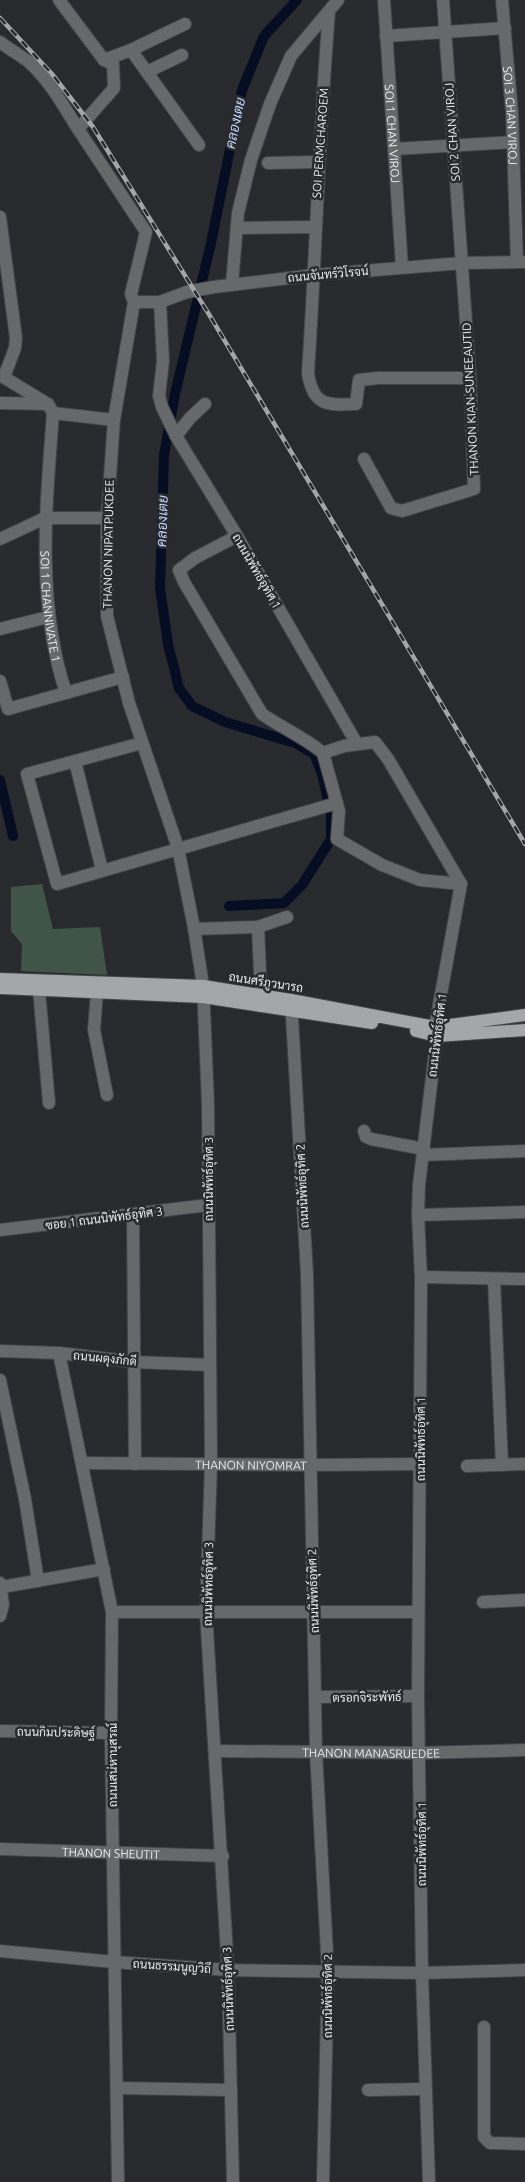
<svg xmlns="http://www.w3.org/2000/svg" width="525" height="2182" viewBox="0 0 525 2182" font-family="Ubuntu,Sarabun,sans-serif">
  <rect width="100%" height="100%" fill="#282a2d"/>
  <path fill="#405448" d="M42 884 53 929 100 927 107 975 21 971 22 944 11 931V887Z"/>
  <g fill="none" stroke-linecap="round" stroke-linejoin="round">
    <path stroke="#040d22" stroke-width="10" d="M0 780 13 836
      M229 906 284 903 302 885 331 839V814L322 774 314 754 295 743 225 722 192 706 179 688 168 644 160 588 164 455 175 394 211 243 242 90 264 36 297 0"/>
    <g stroke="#434548" stroke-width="14">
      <g id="minor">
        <path d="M59 0 104 60 113 64 114 88 78 129 146 232 131 294 134 302 114 420 107 518V616L129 703 178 848 194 928 203 985 208 1104 211 1464 206 1613 228 1970 233 2182"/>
        <path id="s1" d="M384 0 402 267"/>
        <path id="s2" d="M502 0 512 113 517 262"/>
        <path d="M329 12C319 132 316 253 308 373 313 407 328 405 356 404L359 380 378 378H470"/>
        <path d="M386 36 505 28"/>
        <path d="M0 42C9 49 20 55 29 62 50 81 63 105 78 129"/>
        <path d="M131 50 199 145"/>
        <path d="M104 60 131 50 185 24"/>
        <path d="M147 72 182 55"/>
        <path d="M394 149 513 142"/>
        <path d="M268 163 318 162"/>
        <path d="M0 217 16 338 15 348 4 377"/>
        <path d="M237 228 314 227"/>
        <path d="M232 284 238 213 251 160 270 104 291 56 338 0"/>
        <path d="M134 302H160L187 292 214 287 314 275 462 263 525 262"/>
        <path d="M160 302 163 361 159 396 162 407 176 436 237 536 357 744"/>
        <path d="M0 375 46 403"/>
        <path d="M0 403 48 404 53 413 114 420"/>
        <path id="s3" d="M53 413C46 507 36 602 66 693"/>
        <path d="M176 436 190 418 205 404"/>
        <path d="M364 459 391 508 402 511 474 489 470 378 443 0"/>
        <path d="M237 536 195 558 179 570 184 582 262 714C282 728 304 737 323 753"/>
        <path d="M0 539 45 518H107"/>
        <path d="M0 629 48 617"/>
        <path d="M0 681 8 709 123 677"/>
        <path d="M142 743 27 774 57 884 337 803"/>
        <path d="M323 753 344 746 375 742 388 759 461 884 435 1027 437 1036 419 1185 418 1215 421 1277 418 1696 422 1973 429 2182"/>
        <path d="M323 753 339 811 337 839 382 865 420 880 461 884"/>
        <path d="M75 761 102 870"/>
        <path d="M258 927 261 995"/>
        <path d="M194 929 258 927 287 917"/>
        <path d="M39 990 49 1103"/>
        <path d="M97 992 94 1030 107 1095"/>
        <path d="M291 1000 307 1274 316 1752 328 1971 323 2182"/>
        <path d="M364 1131 366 1137 371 1139 424 1149"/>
        <path d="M423 1155 525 1151"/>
        <path d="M133 1214 135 1464"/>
        <path d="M418 1215 525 1212"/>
        <path d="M0 1230 208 1205"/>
        <path d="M421 1277 525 1279"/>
        <path d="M494 1279 502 1465"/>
        <path d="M0 1351 59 1353 135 1362 210 1365"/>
        <path d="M59 1353 112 1612 111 1733 118 2182"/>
        <path d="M0 1380 25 1499 38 1581"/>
        <path id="s4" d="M82 1463 311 1465 420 1464"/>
        <path d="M467 1466 525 1464"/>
        <path d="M0 1583 3 1605 0 1616"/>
        <path d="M2 1587 104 1569"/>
        <path d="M483 1602 525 1600"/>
        <path d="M112 1612H418"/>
        <path d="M315 1697 418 1696"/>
        <path d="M0 1731 111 1733"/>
        <path id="s5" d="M216 1751 420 1753 525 1750"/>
        <path id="s6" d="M0 1849 223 1856"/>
        <path d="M0 1951 114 1962 228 1970 422 1973 525 1970"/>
        <path d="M484 2027V2137L490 2143 525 2144"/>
        <path d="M117 2088 231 2090"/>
        <path d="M368 2090 426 2089"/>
      </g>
    </g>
    <g stroke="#434548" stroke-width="14">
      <path id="major" d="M0 979 203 986 291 1000 435 1027 525 1015
        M0 988 203 997 372 1023
        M416 1031 437 1036 525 1030"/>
    </g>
    <use href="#minor" stroke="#67686a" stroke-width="12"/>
    <use href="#major" stroke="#a4a6a9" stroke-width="12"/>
    <g stroke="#a4a5a7" stroke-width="4.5">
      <path id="rail" d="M0 18 52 74 93 127 210 316 525 844"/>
    </g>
    <use href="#rail" stroke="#282a2d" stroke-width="2.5" stroke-dasharray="8" stroke-linecap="butt"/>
  </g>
  <g text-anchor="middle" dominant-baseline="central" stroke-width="5" stroke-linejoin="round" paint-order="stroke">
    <g font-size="12" fill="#e8e9eb" stroke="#282a2d">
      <text stroke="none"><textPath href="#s2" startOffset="116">SOI 3 CHAN VIROJ</textPath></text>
      <text transform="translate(452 132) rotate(-94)">SOI 2 CHAN VIROJ</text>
      <text stroke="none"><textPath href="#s1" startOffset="134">SOI 1 CHAN VIROJ</textPath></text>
      <text transform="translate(320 143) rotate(-86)">SOI PERMCHAROEM</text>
      <text transform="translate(328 274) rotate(-5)">ถนนจันทร์วิโรจน์</text>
      <text transform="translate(470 399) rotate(-93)">THANON KIAN-SUNEEAUTID</text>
      <text transform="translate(108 544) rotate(-89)">THANON NIPATPUKDEE</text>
      <text transform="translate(257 571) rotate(60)">ถนนนิพัทธ์อุทิศ 1</text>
      <text stroke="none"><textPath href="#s3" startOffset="194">SOI 1 CHANNIVATE 1</textPath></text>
      <text transform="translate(266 982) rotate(9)">ถนนศรีภูวนารถ</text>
      <text transform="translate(437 1035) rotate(-83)">ถนนนิพัทธ์อุทิศ 1</text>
      <text transform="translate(208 1179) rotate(-90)">ถนนนิพัทธ์อุทิศ 3</text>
      <text transform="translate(302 1186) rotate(-93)">ถนนนิพัทธ์อุทิศ 2</text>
      <text transform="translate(104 1218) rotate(-7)">ซอย 1 ถนนนิพัทธ์อุทิศ 3</text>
      <text transform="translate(105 1358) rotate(6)">ถนนผดุงภักดี</text>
      <text transform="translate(420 1439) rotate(-90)">ถนนนิพัทธ์อุทิศ 1</text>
      <text stroke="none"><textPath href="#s4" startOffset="169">THANON NIYOMRAT</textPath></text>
      <text transform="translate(208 1584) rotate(-89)">ถนนนิพัทธ์อุทิศ 3</text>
      <text transform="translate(313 1591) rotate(-92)">ถนนนิพัทธ์อุทิศ 2</text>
      <text transform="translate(367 1697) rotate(-1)">ตรอกจิระพัทธ์</text>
      <text transform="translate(56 1732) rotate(1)">ถนนกิมประดิษฐ์</text>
      <text stroke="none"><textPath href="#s5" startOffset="155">THANON MANASRUEDEE</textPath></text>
      <text transform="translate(112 1765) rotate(-90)">ถนนเสน่หานุสรณ์</text>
      <text transform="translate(421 1844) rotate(-90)">ถนนนิพัทธ์อุทิศ 1</text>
      <text stroke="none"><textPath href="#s6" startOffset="111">THANON SHEUTIT</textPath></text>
      <text transform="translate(172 1966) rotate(4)">ถนนธรรมนูญวิถี</text>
      <text transform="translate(228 1989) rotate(-92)">ถนนนิพัทธ์อุทิศ 3</text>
      <text transform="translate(327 1996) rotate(-90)">ถนนนิพัทธ์อุทิศ 2</text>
    </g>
    <g font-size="14" font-style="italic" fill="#bdd4fc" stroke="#282a2d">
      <text transform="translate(235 123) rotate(-78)">คลองเตย</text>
      <text transform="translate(162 521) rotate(-88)">คลองเตย</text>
    </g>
  </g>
</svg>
